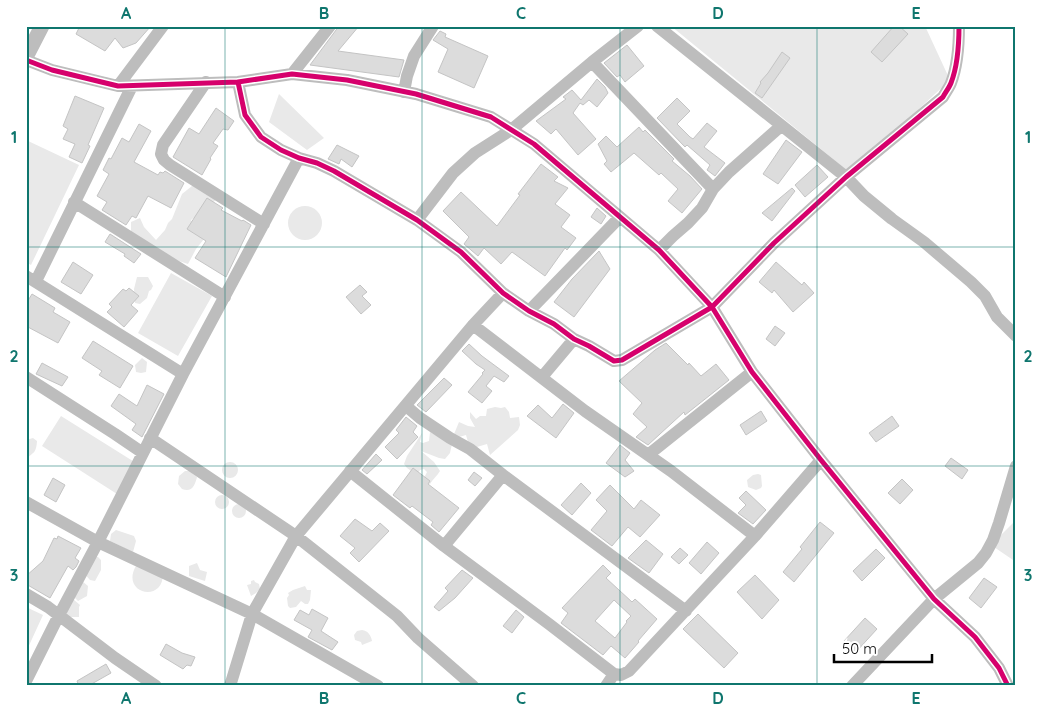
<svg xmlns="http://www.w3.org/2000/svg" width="1042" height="712" viewBox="0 0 1042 712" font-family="Quicksand,sans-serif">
  <rect width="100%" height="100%" fill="#fff"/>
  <path fill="#e9e9e9" d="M671 26H925L950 80 850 173Z
    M279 94 324 138 307 150 269 122Z
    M26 140 79 165 31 265 26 262Z
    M192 186H197L216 200 191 220 204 239 196 249 188 264 179 261 131 240V222L140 218 144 227 156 240 165 230 168 223 172 219 182 194Z
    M288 223a17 17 0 1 1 34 0a17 17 0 1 1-34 0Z
    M171 273 212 296 178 356 138 333Z
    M137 277H148L153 286 151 290 149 291 147 298 140 304 135 303 134 289Z
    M142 358 147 362 146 372 141 373 136 372 135 365Z
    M495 407 501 408 505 407 509 412 510 418 519 417 520 425 518 430 490 455 487 444 470 449 466 435 452 439 459 422 468 426 475 427 470 418V412L476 419 480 416H486L487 409Z
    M61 416 136 463 117 494 42 446Z
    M430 432 452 444 450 453 445 459 439 458 421 451 434 462 440 471C437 476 433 479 430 484L423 480 427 472 424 469 420 470 417 475 407 468 404 464 407 456 422 433 420 442 423 443 429 441Z
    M33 438 37 441C36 455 33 451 26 460V440Z
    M222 470a8 8 0 1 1 16 0a8 8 0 1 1-16 0Z
    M185 471H189L197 477C195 485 192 493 182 489L178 484 179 476Z
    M758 474 761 475 762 486 761 488 756 490 748 487 747 480 753 475Z
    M215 502a7 7 0 1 1 14 0a7 7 0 1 1-14 0Z
    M232 511a7 7 0 1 1 14 0a7 7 0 1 1-14 0Z
    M1016 520V562L991 545Z
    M116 530 134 536 136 541 133 552 110 541 111 534Z
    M93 557H98L101 560V570L95 581 90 580 82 571Z
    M197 563 200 570 207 572 205 581 189 576V566Z
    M136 566 163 574C163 604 120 593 136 566Z
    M254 580 255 582 259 584 260 589 256 593 251 596 247 585 251 584V581Z
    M82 581 88 586 87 596 78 601 74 597Z
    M305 586 307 590H311L310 600 308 604H305L301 601 296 607 290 608 288 606 287 598 289 595 288 593 293 590Z
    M66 593 80 605 79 607V617H67Z
    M26 607 43 615 26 652Z
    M362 630C368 631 371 635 372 641L362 645 361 642 355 640 354 635 357 631Z"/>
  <path fill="#dcdcdc" stroke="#c4c4c4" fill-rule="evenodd" d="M80 26H151L136 43 123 48 115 38 105 51 76 34Z
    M339 26H359L338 51 404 60 399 77 310 65Z
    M894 26H899L908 34 882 62 871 52Z
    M440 31 446 34 445 37 488 56 474 88 438 72 448 49 433 40Z
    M627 45 644 66 625 82 620 75 617 77 604 63Z
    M782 52 790 58 762 98 755 93 761 83 760 82 768 73Z
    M597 79 605 87 608 93 597 107 589 100 583 105 580 103 573 113 596 139 578 155 556 129 551 134 536 121 566 99 563 97 572 90 581 100Z
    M75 96 104 108 88 145 90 146 82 163 69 157 75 144 63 139 68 129 63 126Z
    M677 98 690 111 677 124 690 137 693 139 707 123 717 131 704 147 725 163 715 176 707 170 710 165 687 145 685 147 657 118Z
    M216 108 234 121 228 130 223 129 213 143 218 146 210 158 211 159 202 175 173 157 189 128 199 134Z
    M139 124 151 131 134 162 158 175 160 172 163 173 165 171 184 183 171 208 148 196 136 218 132 216 126 225 102 210 107 202 97 196 109 174 103 170 109 158 111 159 122 138 129 142Z
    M639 127 643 132 645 130 674 159 672 161 690 176 702 189 682 213 668 201 678 189 661 173 659 175 634 153 611 172 604 164 607 161 598 144 606 136 617 147Z
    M786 140 802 152 778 184 763 174Z
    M337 145 359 156 352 167 341 159 339 164 328 159Z
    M541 164 558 177 554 181 568 188 555 204 570 215 561 227 576 238 567 250 565 248 545 276 512 252 501 264 484 248 478 256 464 244 469 237 443 211 461 192 497 226 520 195 518 194Z
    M817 165 828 177 805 197 795 185Z
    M792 188 795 191 772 221 762 213Z
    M207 198 223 208 221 210 242 221 243 220 251 225 226 277 195 258 206 241 187 229Z
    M597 208 606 216 601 224 591 217Z
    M110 234 141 254 134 263 124 256 125 254 105 242Z
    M599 251 610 269 574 317 554 302 572 279Z
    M73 262 93 275 81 294 61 282Z
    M776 262 802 285 804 282 814 293 793 312 774 290 772 293 759 282Z
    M360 285 367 292 362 296 371 305 361 314 346 297Z
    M129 288 139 296 131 305 138 311 124 327 107 312 112 307 109 304 123 289 126 291Z
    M32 294 55 308 53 312 70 322 58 343 26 326V304Z
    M775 326 785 333 775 346 766 339Z
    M93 341 133 366 120 388 99 375 102 371 82 358Z
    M666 343 688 365 689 363 701 376 716 364 729 380 685 415 684 412 648 445 636 437 647 427 633 414 642 403 619 381 655 350Z
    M469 344 482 356 509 376 504 382 494 376 486 386 492 391 482 403 468 392 483 374 482 373 485 370 476 364 462 351Z
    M42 363 68 377 62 386 36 374Z
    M444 378 452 385 426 412 417 405Z
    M147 385 164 394 142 437 132 430 136 424 111 406 119 394 137 406Z
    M563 404 574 413 556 438 527 416 538 405 552 418Z
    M761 411 767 421 746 435 740 425Z
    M892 416 899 426 876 442 869 433Z
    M406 417 417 426 413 432 418 437 397 459 385 447 399 433 396 430Z
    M620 445 630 453 625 460 634 471 625 477 606 463Z
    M376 454 382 460 367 474 362 470Z
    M951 458 968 470 962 479 945 466Z
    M413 468 430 481 428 484 459 508 439 532 431 525 433 522 412 506 410 508 393 495Z
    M474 472 482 478 475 486 468 480Z
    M53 478 65 485 56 502 44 495Z
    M902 479 913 490 900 504 888 493Z
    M581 483 591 493 572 515 561 505Z
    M610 485 634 509 641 500 660 515 640 537 628 527 612 546 591 530 607 511 596 500Z
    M746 491 766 510 753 524 738 513 746 505 739 498Z
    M355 519 372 531 380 523 389 531 359 562 350 553 355 548 340 536Z
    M820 522 834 533 794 582 783 572 802 549 800 547Z
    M58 536 81 548 75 558 79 561 76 567 73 570 68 566 50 598 26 584V576L43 561 54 538 57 539Z
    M646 540 663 554 649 573 628 558Z
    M707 542 719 553 701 574 689 563Z
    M680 548 688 555 679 564 671 557Z
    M876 549 885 558 862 581 853 571Z
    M603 565 611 573 606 578 632 602 635 599 657 619 638 641 639 642 625 658 611 646 603 655 561 623 568 613 562 608ZM614 600 631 616 626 621 627 622 615 638 595 621Z
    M462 570 473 578 455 598 439 611 434 607 448 591 445 588Z
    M755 575 779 600 762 619 737 592Z
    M984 578 997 587 981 608 969 598Z
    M312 609 328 618 321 631 338 642 332 650 308 637 312 630 294 620 300 610 309 615Z
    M516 610 524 617 512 633 503 626Z
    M698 614 738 653 724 668 683 629Z
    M865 618 877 629 856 652 844 641Z
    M166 644 182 653 195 657 191 666 187 665 183 669 160 655Z
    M106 664 111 673 88 686H79L77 681Z"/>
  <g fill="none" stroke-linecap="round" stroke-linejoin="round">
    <path stroke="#bdbdbd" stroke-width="12" d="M657 26 846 177 864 196 892 219 924 242 971 282 985 296 997 317 1016 336
      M26 60 52 70 118 86 238 82 292 74 347 80 416 94 491 117 534 144 659 250 712 307 752 372 821 460 934 599 975 637 999 668 1008 686
      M592 62 713 189
      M292 74 330 26
      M206 82 163 145 161 154 164 160 170 165 264 224
      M238 82 245 115 261 137 281 150 299 158 317 163 334 171 417 220 461 252 503 293 529 311 554 324 574 339 589 346 614 361 622 360 712 307 774 243 846 177 943 97C945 93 949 88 951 83 958 65 959 45 959 26
      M118 86 163 26
      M404 92 407 76 414 56 433 26
      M74 202 225 297
      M417 220 453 173 475 153 511 130 592 62 638 26
      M659 250 673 236 688 223 702 208 713 189 729 172 781 126
      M26 276 183 374
      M36 281 132 86
      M529 311 620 217
      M473 325 585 411 671 471 755 536
      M26 377 115 434 143 453
      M542 377 574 339
      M406 406 420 418 450 438 470 449 503 475 686 611
      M150 438 296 536 397 616 418 638 473 686
      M648 455 752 372
      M350 471 444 546 549 624 614 674 621 675 629 671 755 536 821 460
      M26 502 98 542 252 614 378 686
      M444 546 503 475
      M26 594 48 607 115 658 156 686
      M26 681 56 621 98 542 183 374 299 158
      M230 686 252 614 296 536 473 325 503 293
      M606 686 614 674
      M852 686 934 599 978 563 986 553 993 540 999 523 1016 466"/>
    <path stroke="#bdbdbd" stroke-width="15" d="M26 57 42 26"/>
    <g stroke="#fff" stroke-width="8">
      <path id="cycleway" d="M26 60 52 70 118 86 238 82 292 74 347 80 416 94 491 117 534 144 659 250 712 307 752 372 821 460 934 599 975 637 999 668 1008 686
        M238 82 245 115 261 137 281 150 299 158 317 163 334 171 417 220 461 252 503 293 529 311 554 324 574 339 589 346 614 361 622 360 712 307 774 243 846 177 943 97C945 93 949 88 951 83 958 65 959 45 959 26"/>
    </g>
    <use href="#cycleway" stroke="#d6006c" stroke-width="5"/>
  </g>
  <path fill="none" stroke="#0f766e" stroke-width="1" stroke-opacity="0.55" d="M225 26V686M422 26V686M620 26V686M817 26V686M26 247H1016M26 466H1016"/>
  <rect width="1042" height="712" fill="none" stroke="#ffffff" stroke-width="55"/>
  <path d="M834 654v8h98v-8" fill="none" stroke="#000000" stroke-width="2.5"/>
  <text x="842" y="654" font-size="15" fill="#000000" stroke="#ffffff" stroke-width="4" paint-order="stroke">50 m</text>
  <rect x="28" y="28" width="986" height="656" fill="none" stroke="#0f766e" stroke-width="2"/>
  <g font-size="16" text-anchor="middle" font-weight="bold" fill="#0f766e">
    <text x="126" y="19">A</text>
    <text x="324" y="19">B</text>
    <text x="521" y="19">C</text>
    <text x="718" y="19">D</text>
    <text x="916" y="19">E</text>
    <text x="14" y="143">1</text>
    <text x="1028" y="143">1</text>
    <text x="14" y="362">2</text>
    <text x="1028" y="362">2</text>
    <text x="14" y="581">3</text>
    <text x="1028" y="581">3</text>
    <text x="126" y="704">A</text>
    <text x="324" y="704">B</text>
    <text x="521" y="704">C</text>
    <text x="718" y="704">D</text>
    <text x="916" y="704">E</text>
  </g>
</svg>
